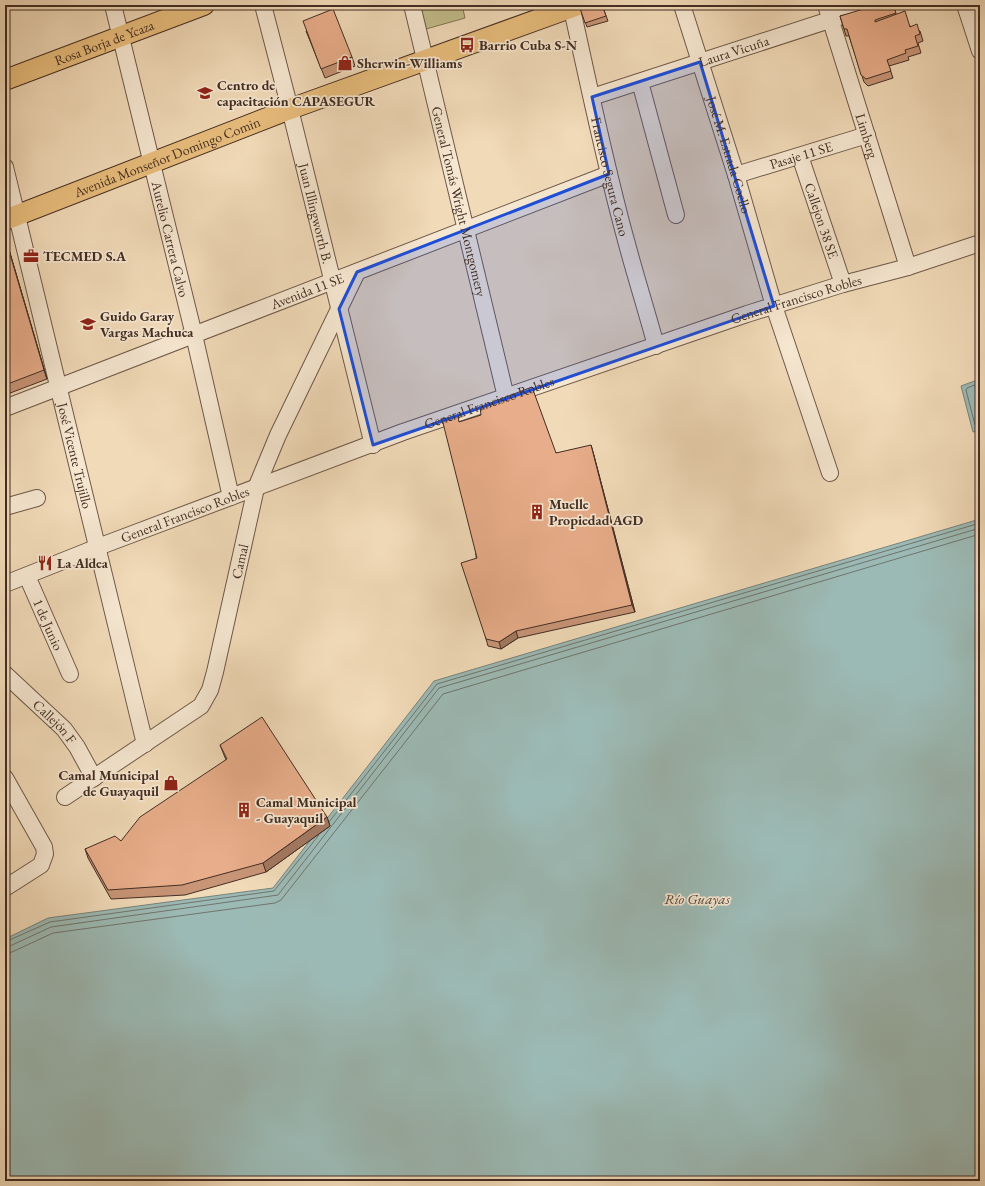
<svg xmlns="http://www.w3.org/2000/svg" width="985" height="1186" viewBox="0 0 985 1186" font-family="'EB Garamond',serif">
  <rect width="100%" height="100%" fill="#f1dab8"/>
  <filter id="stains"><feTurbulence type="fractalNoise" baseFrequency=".005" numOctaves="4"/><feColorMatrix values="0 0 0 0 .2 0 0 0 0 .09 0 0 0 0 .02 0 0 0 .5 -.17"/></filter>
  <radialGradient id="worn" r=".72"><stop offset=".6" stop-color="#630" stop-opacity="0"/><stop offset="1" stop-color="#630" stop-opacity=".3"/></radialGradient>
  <path fill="#c2bd8a" stroke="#827556" d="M420 5H462L465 18 426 29Z"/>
  <path fill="#9cbab5" stroke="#78827b" d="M980 379V430L973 432 961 386Z
    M980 519V1181H5V939L48 918 273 888 434 681Z"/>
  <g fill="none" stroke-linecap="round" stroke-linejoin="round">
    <path stroke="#70746c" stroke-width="1" d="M980 383 967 388 966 390 975 425 980 427
      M329 822 437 684 980 523
      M5 942 50 922 274 891 319 835
      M5 947 10 946 51 927 278 895 439 688 980 528
      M5 953 12 952 53 933 275 903 281 900 443 694 980 534"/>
    <g stroke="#6e5848" stroke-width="18">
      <g id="minor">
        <path id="s1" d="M113 5 194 335 231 497"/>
        <path id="s2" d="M263 5 290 109 373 445"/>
        <path id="s3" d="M412 5 506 397"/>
        <path id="s4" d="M571 5C589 85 605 165 627 244 636 278 647 312 656 346"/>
        <path id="s5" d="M682 5 736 175 774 306 830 473"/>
        <path id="s6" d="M826 5 908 267"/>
        <path d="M965 5 980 51"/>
        <path d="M640 82 676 215"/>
        <path id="s7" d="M592 97 876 5"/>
        <path id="s8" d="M800 156 843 284"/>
        <path id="s9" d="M5 167 145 744"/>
        <path id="s10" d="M736 175 867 135"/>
        <path id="s11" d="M5 408 609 174"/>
        <path d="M5 507 37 498"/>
        <path id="s12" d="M27 576 70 674"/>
        <path id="s13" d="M5 584 98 547 403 432 747 314 843 284 908 267 980 243"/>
        <path id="s14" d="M5 674 64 729 77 747 94 778"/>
        <path d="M5 778 44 847 45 854 41 865 5 888"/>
        <path id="s15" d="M65 797 201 706 210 690 215 672 256 488 278 435 357 272"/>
      </g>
    </g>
    <g stroke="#432d23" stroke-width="22">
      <g id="major">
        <path id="s16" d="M5 80 204 5"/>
        <path id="s17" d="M5 220 290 109 578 5"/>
      </g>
    </g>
    <use href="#minor" stroke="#f6e7d1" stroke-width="16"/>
    <use href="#major" stroke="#e8bd7c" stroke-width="20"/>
  </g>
  <path fill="#c89577" stroke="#432d23" d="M602 5 608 21 587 27 580 8Z
    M893 5 896 14 910 26 920 31 923 41 918 43 921 53 908 57 909 60 889 66 893 78 868 86 864 82 849 36H846L840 16Z
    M306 31 352 57 355 66 325 78Z
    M5 236 47 379 5 395Z
    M460 422 556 453 593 452 635 612 518 638 501 649 488 646 486 639Z
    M220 745 327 817 330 826 266 872 185 895 111 899 88 858 85 849 121 841 226 760Z"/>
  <path fill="#a27961" stroke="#432d23" d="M5 236 47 379 44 370 5 237Z
    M591 445 593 452 635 612 632 605Z
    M516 631 518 638 501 649 499 642Z
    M327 817 330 826 266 872 263 863Z"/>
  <path fill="#e8ad8a" stroke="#432d23" d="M590 5H602L606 16 585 23 580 8Z
    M877 5H893L896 13 875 20V22L905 11 910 27 917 24 920 34 915 36 918 46 905 50 906 53 887 60 891 71 866 79 861 75 847 29H844L840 16Z
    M333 9 352 57 321 69 303 21Z
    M5 237 44 370 5 385Z
    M532 387 556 453 591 445 632 605 516 631 499 642 486 639 461 563 477 558 442 419 458 416 459 422 481 415 480 407Z
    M262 717 327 817 263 863 182 885 108 890 85 849 115 836 121 841 140 817 227 759 220 745Z"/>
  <path fill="#1d4ed8" fill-opacity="0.2" stroke="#1d4ed8" stroke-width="3" stroke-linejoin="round" d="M700 62 774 306 373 445 339 309 357 272 609 174 592 97Z"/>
  <defs>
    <g id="bus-bare" transform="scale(1.2)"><path d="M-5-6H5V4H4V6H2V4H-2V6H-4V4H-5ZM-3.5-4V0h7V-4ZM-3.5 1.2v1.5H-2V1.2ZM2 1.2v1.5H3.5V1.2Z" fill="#8f2418" stroke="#f6e7d1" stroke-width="2.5" paint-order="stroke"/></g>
    <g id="shop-bare" transform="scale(1.2)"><path d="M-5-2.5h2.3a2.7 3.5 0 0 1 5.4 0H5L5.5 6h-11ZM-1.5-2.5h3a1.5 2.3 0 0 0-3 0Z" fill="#8f2418" stroke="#f6e7d1" stroke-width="2.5" paint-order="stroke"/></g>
    <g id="school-bare" transform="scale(1.2)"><path d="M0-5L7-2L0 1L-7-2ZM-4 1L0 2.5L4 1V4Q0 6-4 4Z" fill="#8f2418" stroke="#f6e7d1" stroke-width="2.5" paint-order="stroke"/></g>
    <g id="office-bare" transform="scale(1.2)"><path d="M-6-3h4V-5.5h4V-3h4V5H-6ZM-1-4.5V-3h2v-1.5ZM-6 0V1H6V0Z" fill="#8f2418" stroke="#f6e7d1" stroke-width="2.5" paint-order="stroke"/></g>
    <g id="building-bare" transform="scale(1.2)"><path d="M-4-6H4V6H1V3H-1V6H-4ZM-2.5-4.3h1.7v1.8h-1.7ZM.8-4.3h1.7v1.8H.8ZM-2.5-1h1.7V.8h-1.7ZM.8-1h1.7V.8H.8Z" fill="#8f2418" stroke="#f6e7d1" stroke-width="2.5" paint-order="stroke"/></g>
    <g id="restaurant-bare" transform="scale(1.2)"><path d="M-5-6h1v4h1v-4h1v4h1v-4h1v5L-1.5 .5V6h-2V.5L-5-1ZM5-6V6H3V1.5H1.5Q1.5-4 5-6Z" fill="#8f2418" stroke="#f6e7d1" stroke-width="2.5" paint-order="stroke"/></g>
  </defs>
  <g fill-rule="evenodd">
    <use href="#bus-bare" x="467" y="45"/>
    <use href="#shop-bare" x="345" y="63"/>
    <use href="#school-bare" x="205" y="93"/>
    <use href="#office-bare" x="31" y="256"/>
    <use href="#school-bare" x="88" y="324"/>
    <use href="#building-bare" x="537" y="512"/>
    <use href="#restaurant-bare" x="45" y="563"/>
    <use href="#shop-bare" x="171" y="783"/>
    <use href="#building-bare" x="244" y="810"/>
  </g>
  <g text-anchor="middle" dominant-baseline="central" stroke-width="3.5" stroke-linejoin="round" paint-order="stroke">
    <g font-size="14" fill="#432d23" stroke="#f6e7d1">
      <text stroke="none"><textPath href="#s16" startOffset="106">Rosa Borja de Ycaza</textPath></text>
      <text stroke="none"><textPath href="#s7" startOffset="149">Laura Vicuña</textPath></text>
      <text stroke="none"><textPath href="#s6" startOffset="137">Limberg</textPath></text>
      <text stroke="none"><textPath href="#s5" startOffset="157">José M. Estrada Coello</textPath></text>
      <text stroke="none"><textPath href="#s10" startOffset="68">Pasaje 11 SE</textPath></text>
      <text stroke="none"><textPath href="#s17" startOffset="174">Avenida Monseñor Domingo Comin</textPath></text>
      <text stroke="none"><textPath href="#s4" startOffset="176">Francisco Segura Cano</textPath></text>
      <text stroke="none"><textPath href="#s3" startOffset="202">General Tomás Wright Montgomery</textPath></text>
      <text stroke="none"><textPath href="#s2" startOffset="215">Juan Illingworth B.</textPath></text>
      <text stroke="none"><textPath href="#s8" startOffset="68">Callejon 38 SE</textPath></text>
      <text stroke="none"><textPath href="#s1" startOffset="241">Aurelio Carrera Calvo</textPath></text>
      <text stroke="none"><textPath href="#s11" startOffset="324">Avenida 11 SE</textPath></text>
      <text stroke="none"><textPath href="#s13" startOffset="841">General Francisco Robles</textPath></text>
      <text stroke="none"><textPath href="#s13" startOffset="517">General Francisco Robles</textPath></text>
      <text stroke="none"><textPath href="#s9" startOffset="297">José Vicente Trujillo</textPath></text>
      <text stroke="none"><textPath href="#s13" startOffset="193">General Francisco Robles</textPath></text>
      <text stroke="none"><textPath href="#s15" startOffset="314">Camal</textPath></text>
      <text stroke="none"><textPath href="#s12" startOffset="53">1 de Junio</textPath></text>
      <text stroke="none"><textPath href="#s14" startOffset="69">Callejón F</textPath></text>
    </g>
    <g font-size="14" font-weight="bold" fill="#432d23" stroke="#f6e7d1" text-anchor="start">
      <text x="479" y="45">Barrio Cuba S-N</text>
      <text x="357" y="63">Sherwin-Williams</text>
      <text x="217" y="85">Centro de<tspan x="217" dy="16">capacitación CAPASEGUR</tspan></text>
      <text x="43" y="256">TECMED S.A</text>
      <text x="100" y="316">Guido Garay<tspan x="100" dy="16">Vargas Machuca</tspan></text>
      <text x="549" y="504">Muelle<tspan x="549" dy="16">Propiedad AGD</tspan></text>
      <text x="57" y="563">La Aldea</text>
      <text x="159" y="775" text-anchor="end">Camal Municipal<tspan x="159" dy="16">de Guayaquil</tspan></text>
      <text x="256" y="802">Camal Municipal<tspan x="256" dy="16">- Guayaquil</tspan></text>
    </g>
    <g font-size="15" font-style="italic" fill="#554940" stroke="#f6e7d1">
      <text x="697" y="898">Río Guayas</text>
    </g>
  </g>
  <rect width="985" height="1186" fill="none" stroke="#f1dab8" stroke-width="20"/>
  <rect x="6" y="6" width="973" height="1174" fill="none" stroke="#432d23" stroke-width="2"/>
  <rect x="10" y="10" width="965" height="1166" fill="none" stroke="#432d23"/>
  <rect width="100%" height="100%" filter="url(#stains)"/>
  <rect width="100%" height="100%" fill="url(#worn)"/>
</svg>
